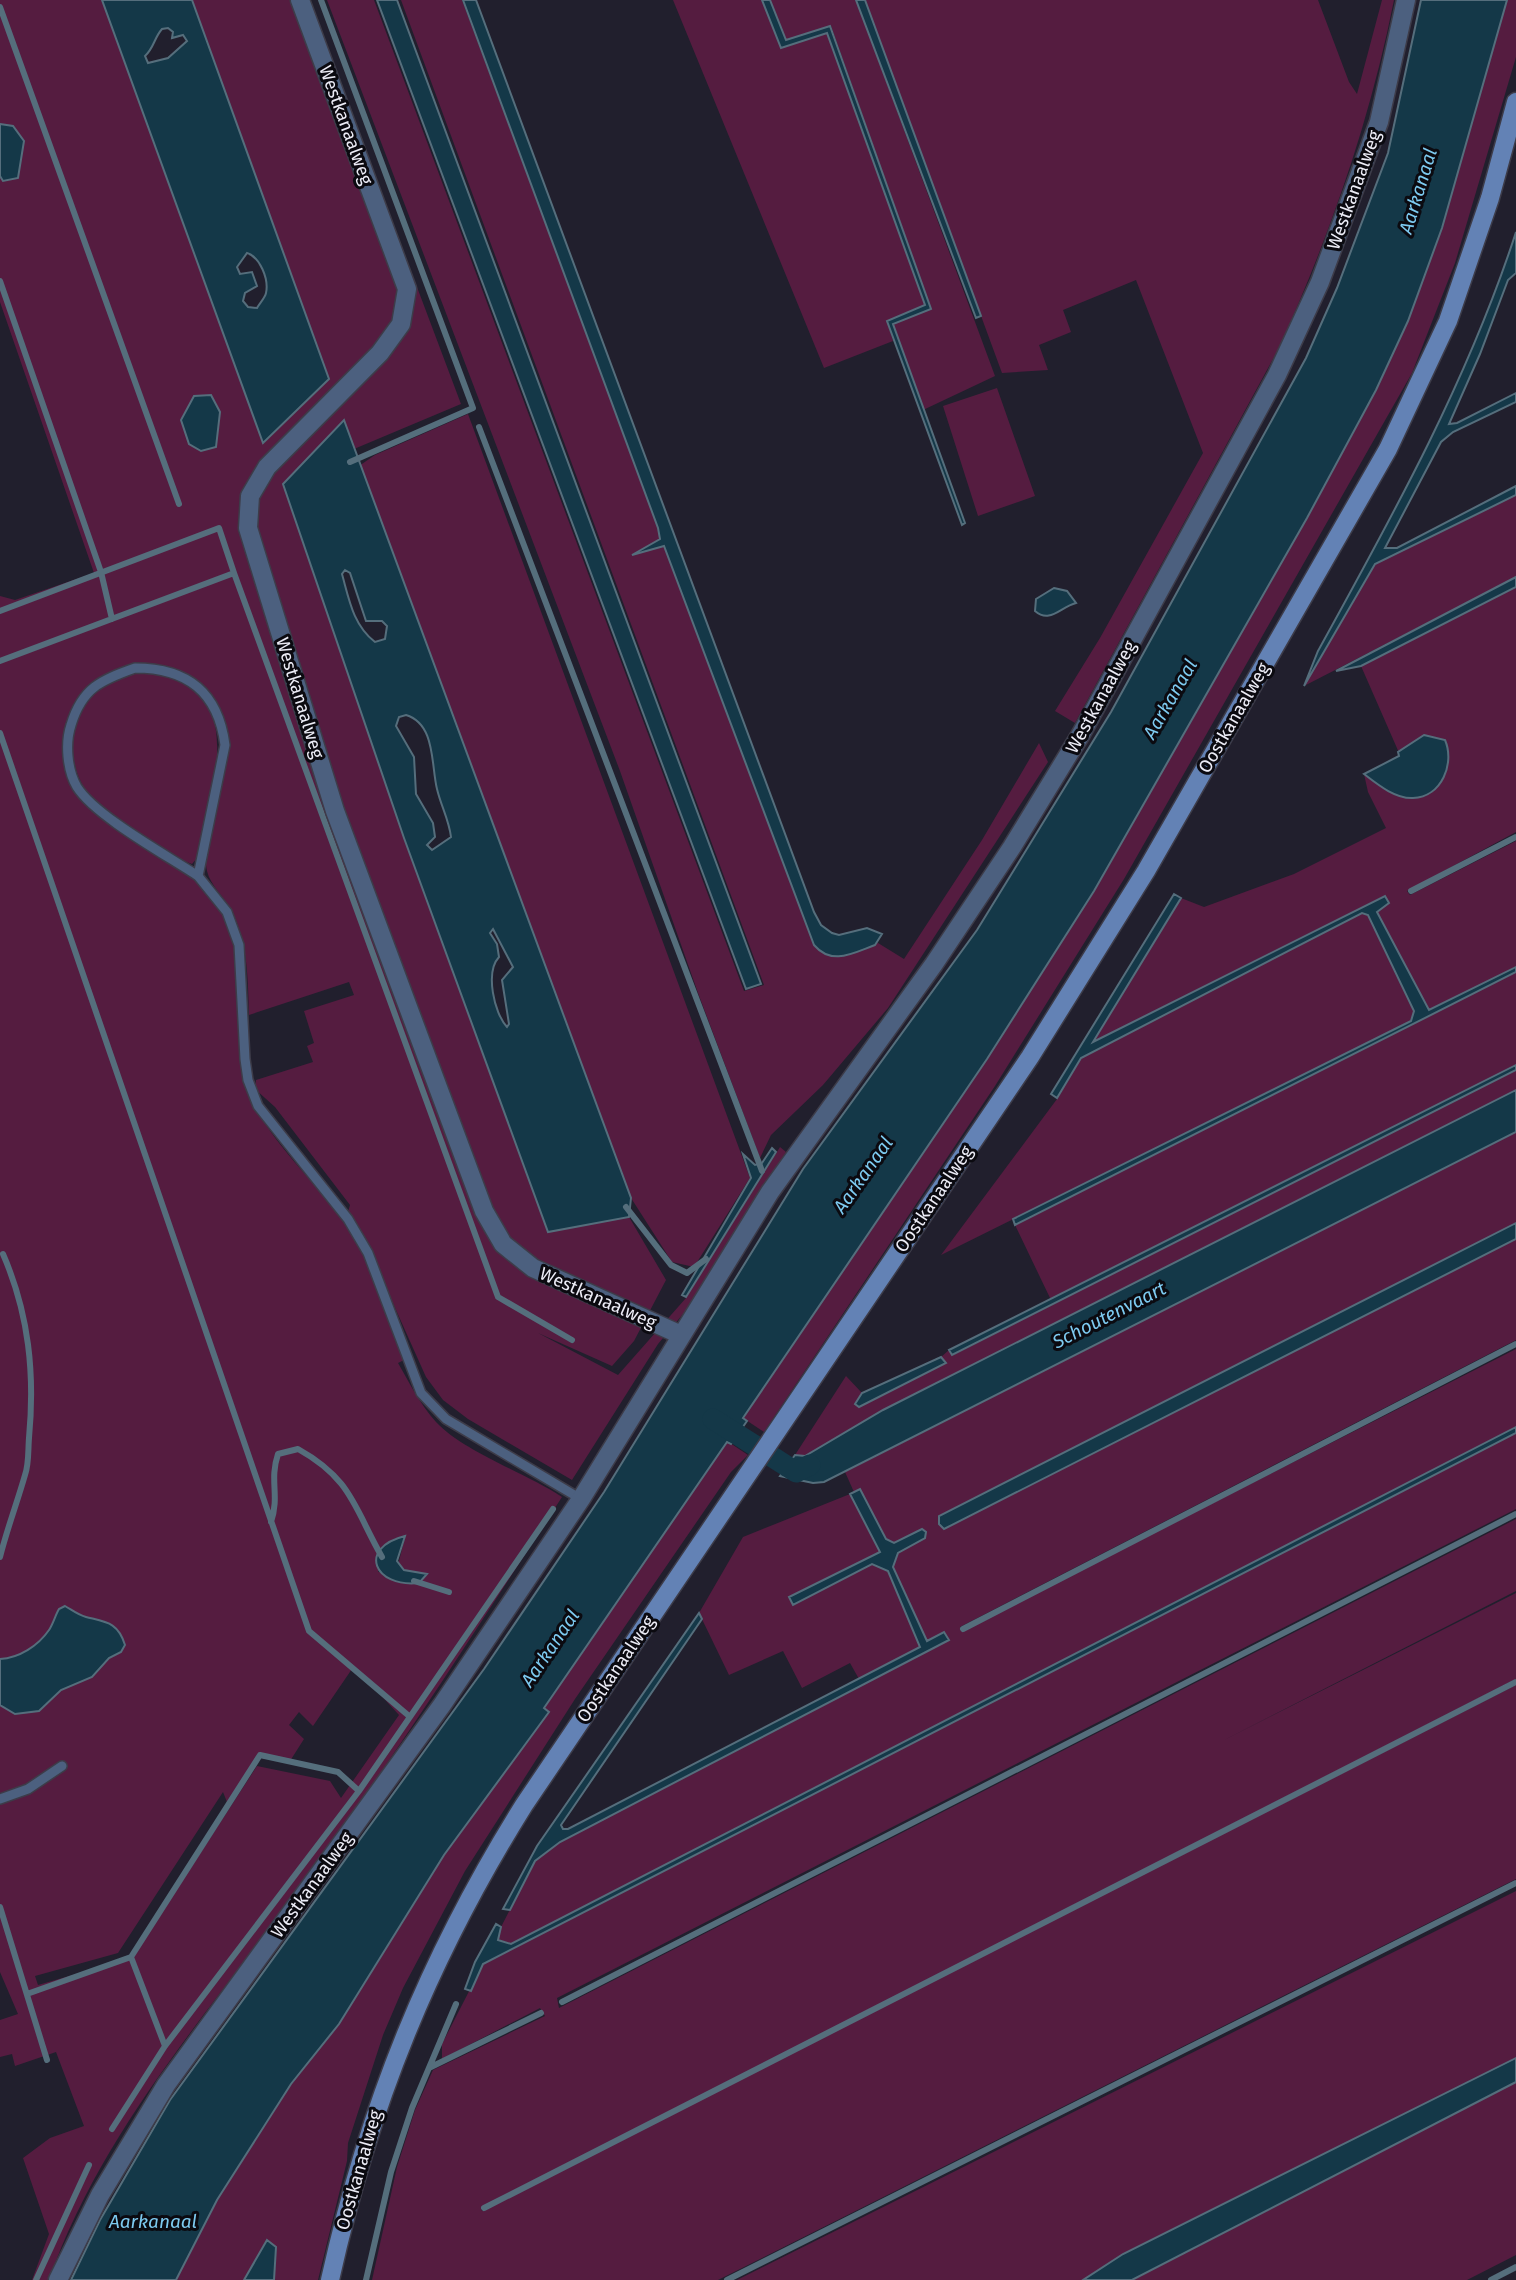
<svg xmlns="http://www.w3.org/2000/svg" width="1516" height="2280" viewBox="0 0 1516 2280" font-family="'Fira Sans',sans-serif">
  <rect width="100%" height="100%" fill="#211f2d"/>
  <path fill="#551c40" fill-rule="evenodd" d="M0 0H102L264 443 329 379 192 0H309L461 404 354 449 344 421 283 484 404 838 548 1231 629 1217 666 1280 634 1341 612 1366 538 1333 618 1375 686 1298 780 1147 786 1152 693 1302 658 1344 572 1480 468 1419 443 1400 426 1377 366 1243 348 1212 350 1205 275 1107 255 1089 256 1080 313 1062 307 1046 314 1043 304 1011 354 995 349 982 249 1015C248 980 248 944 232 911 225 898 210 885 207 871 200 841 225 785 228 752 233 680 143 636 90 686 73 703 62 724 66 747 67 756 66 771 71 779 75 787 87 794 94 801 105 812 116 824 128 833 154 853 193 870 213 897 249 947 241 1018 243 1076 255 1130 319 1183 350 1230 375 1269 389 1316 404 1360L398 1363C410 1384 420 1404 436 1422 464 1452 526 1473 562 1497 478 1627 394 1758 302 1884 211 2010 101 2131 49 2280H32L49 2234 23 2158 50 2138 84 2126 56 2052 15 2066 12 2054 0 2057V2020L18 2014 0 1972V596L15 600 94 573 0 302ZM405 1537 398 1565 404 1570 426 1574 378 1572 383 1546 394 1539ZM354 1666 399 1715 341 1798 330 1781 257 1766 132 1958 38 1985 35 1976 118 1953 223 1792 227 1802 261 1755 290 1761 304 1739 289 1725 299 1712 313 1726Z
    M327 0H374L744 991 764 985 401 0H462L814 945 878 943 904 959 982 840 1039 743 1048 762 888 1008 823 1085 771 1135 760 1158 698 993 620 771Z
    M673 0H762L781 48 827 32 925 305 887 321 893 341 824 368Z
    M770 0H856L995 376 923 410 893 324 931 309 831 26 786 40Z
    M865 0H1318L1349 82 1357 94 1382 0H1394C1370 121 1330 235 1279 348L1075 723 1055 711 1100 638 1203 453 1136 280 1063 310 1071 332 1039 345 1048 370 1002 373Z
    M1507 0H1516V57L1455 263 1412 373 1124 879 995 1086 764 1432 743 1418 987 1059 1094 891 1442 228Z
    M997 388 1035 496 978 516 943 406Z
    M468 414 750 1178 694 1267 672 1262 631 1198 359 466 375 455Z
    M1516 495V577L1304 686 1375 564Z
    M1516 587V832L1407 891 1410 895 1516 841V967L1429 1010 1377 912 1387 899 1092 1043 1181 898 1204 907 1294 874 1386 828 1368 792 1364 774 1400 755 1361 666Z
    M142 673C254 677 212 789 197 858L192 864 176 858C152 841 111 818 92 798 63 767 66 706 105 683 116 677 129 675 142 673Z
    M1362 913 1368 915 1414 1012 1411 1021 941 1255 1057 1099 1081 1058Z
    M1516 972V1065L1051 1300 1015 1225Z
    M1516 1070V1090L883 1410 805 1456 795 1455 846 1376 862 1393 855 1404 946 1363 941 1357 949 1350 953 1355Z
    M1516 1132V1223L939 1516 944 1529 1516 1239V1340L960 1627 961 1631 1516 1349V1427L511 1944 498 1939 501 1927 535 1861 560 1842 949 1640 944 1632 927 1641 893 1567 898 1553 925 1538 921 1529 894 1543 886 1539 859 1489 854 1492 845 1472Z
    M1516 1433V1509L557 1998 559 2008 1516 1519V1591L1220 1742 1516 1593V1679L481 2208 482 2211 1516 1685V1879L718 2280H372L397 2167 415 2110 433 2070 545 2016 540 2008 442 2059V2044L483 1964Z
    M727 1441 748 1455 731 1472 575 1699 465 1871 403 1988 383 2035 348 2143 347 2161 318 2280H274L276 2247 267 2241 244 2280H176L217 2200 291 2084 339 2024 444 1855 548 1712 543 1708Z
    M850 1494 880 1552 789 1597 794 1604 872 1564 888 1571 920 1647 859 1679 850 1663 802 1688 783 1651 729 1675 699 1613 743 1537Z
    M1516 1891V2058L1123 2254 1083 2280H737Z
    M1516 2082V2255L1467 2280H1133Z"/>
  <path fill="#143848" stroke="#556e7c" stroke-width="2" fill-rule="evenodd" d="M102 0H192L329 379 263 443ZM168 28 173 32 172 38 183 35 187 41 168 58 148 63 145 56C154 48 154 38 162 29ZM247 253C260 257 269 279 266 293 265 298 259 304 257 308L248 307 243 301 245 293 257 286 252 272 240 274 237 267Z
    M377 0H397L761 984 746 989Z
    M463 0H476L814 912 821 925 832 933 839 935 867 928 882 934 875 945C853 953 832 966 814 945L664 546 632 555 660 539 658 528Z
    M762 0H770L786 40 830 26 931 309 893 324 965 523 962 525 887 321 925 305 827 33 781 48Z
    M856 0H865L981 316 976 318Z
    M1421 0H1507L1442 228 1408 321 1376 390 1307 518 1094 891 987 1059 743 1418 747 1421 731 1444 727 1442 544 1708 549 1712 444 1855 339 2024 291 2084 217 2200 176 2280H71L100 2220 170 2100 484 1669 604 1492 803 1169 977 930 1111 712 1306 358 1337 288 1388 153Z
    M0 124 13 126 24 141 18 178 3 181 0 176Z
    M1516 232V273L1508 280 1480 354 1449 424 1457 423 1516 393V402L1453 432 1441 442 1385 548H1397L1516 486V495L1375 564 1304 686 1318 651C1393 515 1468 380 1516 232Z
    M211 395 220 412 216 447 201 451 189 444 181 420 194 396Z
    M344 420 631 1198 629 1217 548 1232 404 838 283 484ZM345 570 350 573 366 621H382L387 626 385 639 375 642C353 625 349 599 342 574ZM406 715C436 724 431 766 437 789 441 806 449 820 451 837L432 850 427 845 435 837 433 823 416 794 414 757 396 726 399 717ZM493 929 513 967 502 980 509 1024 507 1027C494 1013 485 972 499 957L497 944 490 933Z
    M1516 577V587L1361 666 1336 671Z
    M1054 588 1067 591 1076 603C1060 607 1050 624 1035 611L1036 599Z
    M1424 735 1445 740C1455 763 1442 797 1413 798 1395 799 1377 784 1364 774L1399 756 1398 752Z
    M1174 894 1181 898 1093 1042 1385 896 1389 903 1377 912 1429 1010 1516 967V972L1015 1225 1013 1219 1411 1021 1414 1011 1368 915 1362 913 1081 1058 1057 1098 1051 1094Z
    M1516 1065V1070L952 1355 949 1350Z
    M1516 1090V1132L824 1482 813 1483 780 1476 795 1455 805 1456 883 1410Z
    M772 1148 776 1152 686 1297 682 1295 751 1178 743 1154 755 1165 762 1163Z
    M1516 1223V1239L944 1529 939 1524V1516Z
    M941 1357 946 1363 859 1407 855 1404 862 1393Z
    M1516 1427V1433L483 1964 471 1991 465 1989 475 1962 496 1924 501 1927 498 1940 511 1944Z
    M860 1489 886 1539 894 1543 922 1529 926 1532 925 1538 898 1553 893 1567 927 1641 944 1632 949 1640 560 1842 535 1861 510 1910 503 1909 537 1846 699 1613 702 1619 561 1825 563 1829H568L920 1647 888 1571 872 1564 793 1605 789 1597 880 1552 850 1494Z
    M405 1536 397 1561 404 1570 427 1574 419 1583C374 1588 357 1548 405 1536Z
    M65 1606C72 1610 78 1615 86 1617 106 1622 118 1622 125 1645L121 1652 109 1658 92 1677 61 1690 39 1711 15 1714 0 1705V1659C19 1658 38 1646 49 1630 53 1624 55 1616 59 1609Z
    M1516 2058V2082L1132 2280H1083L1123 2254Z
    M267 2240 276 2247 274 2280H244Z"/>
  <g fill="none" stroke-linecap="round" stroke-linejoin="round">
    <path stroke="#556e7c" stroke-width="6" d="M321 0 473 408 350 462
      M0 7 179 504
      M0 281 101 572 112 619
      M479 427 762 1171
      M0 611 219 528 234 573
      M0 661 234 573 498 1297 572 1340
      M0 733 309 1631 409 1716
      M1411 891 1516 837
      M626 1207 671 1265 687 1273 706 1259
      M271 1522C280 1495 269 1481 278 1454L298 1449C352 1479 354 1508 382 1557
      M0 1557C7 1529 17 1503 25 1475 29 1464 28 1450 29 1438 35 1374 29 1314 3 1254
      M414 1581 449 1592
      M963 1629 1516 1344
      M359 1791 553 1509
      M0 1907 47 2060
      M131 1957 165 2046
      M27 1994 131 1957 260 1755 338 1772 359 1791 165 2046 112 2129
      M562 2002 1516 1514
      M429 2068 541 2013
      M484 2208 1516 1682
      M36 2280 89 2165
      M366 2280 391 2172 412 2108 456 2004
      M727 2280 1516 1883
      M1491 2280 1516 2267"/>
    <path stroke="#143848" stroke-width="21" d="M713 1419 796 1472 810 1465"/>
    <g stroke="#3d3c49" stroke-width="12">
      <path id="service" d="M135 668C187 668 218 692 225 745L198 876C168 856 95 816 77 787 67 770 65 743 71 725 82 688 101 680 135 668Z
        M198 876 227 912 239 945 245 1059 248 1080 258 1106 348 1219 368 1253 421 1393 446 1419 581 1499
        M0 1799 28 1789 62 1766"/>
    </g>
    <g stroke="#3d3c49" stroke-width="21">
      <path id="minor" d="M300 0 407 289 401 324 380 353 267 467 250 496 248 528 335 811 484 1211 503 1244 533 1268 681 1335
        M58 2280 100 2195 166 2085 442 1705 581 1499 770 1192 934 964 1012 847 1081 734 1277 375 1320 282 1379 122 1406 0"/>
    </g>
    <g stroke="#3d3c49" stroke-width="21">
      <path id="secondary" d="M330 2280C369 2105 429 1957 524 1805L1030 1057 1146 871 1388 449 1448 321 1490 198 1516 102"/>
    </g>
    <use href="#service" stroke="#4c607f" stroke-width="9"/>
    <use href="#minor" stroke="#4c607f" stroke-width="18"/>
    <use href="#secondary" stroke="#6382b5" stroke-width="18"/>
  </g>
  <g text-anchor="middle" dominant-baseline="central" stroke-width="6" stroke-linejoin="round" paint-order="stroke">
    <g font-size="18" fill="#ececf6" stroke="#0b0a10">
      <text transform="translate(346 125) rotate(70)">Westkanaalweg</text>
      <text transform="translate(1354 190) rotate(-70)">Westkanaalweg</text>
      <text transform="translate(1101 697) rotate(-61)">Westkanaalweg</text>
      <text transform="translate(300 698) rotate(73)">Westkanaalweg</text>
      <text transform="translate(1234 718) rotate(-60)">Oostkanaalweg</text>
      <text transform="translate(934 1199) rotate(-56)">Oostkanaalweg</text>
      <text transform="translate(598 1298) rotate(24)">Westkanaalweg</text>
      <text transform="translate(616 1669) rotate(-56)">Oostkanaalweg</text>
      <text transform="translate(312 1885) rotate(-54)">Westkanaalweg</text>
      <text transform="translate(359 2170) rotate(-74)">Oostkanaalweg</text>
    </g>
    <g font-size="19" font-style="italic" fill="#7dcaf0" stroke="#0b0a10">
      <text transform="translate(1418 191) rotate(-73)">Aarkanaal</text>
      <text transform="translate(1170 699) rotate(-60)">Aarkanaal</text>
      <text transform="translate(863 1175) rotate(-55)">Aarkanaal</text>
      <text transform="translate(1109 1315) rotate(-27)">Schoutenvaart</text>
      <text transform="translate(550 1648) rotate(-56)">Aarkanaal</text>
      <text x="153" y="2221">Aarkanaal</text>
    </g>
  </g>
</svg>
